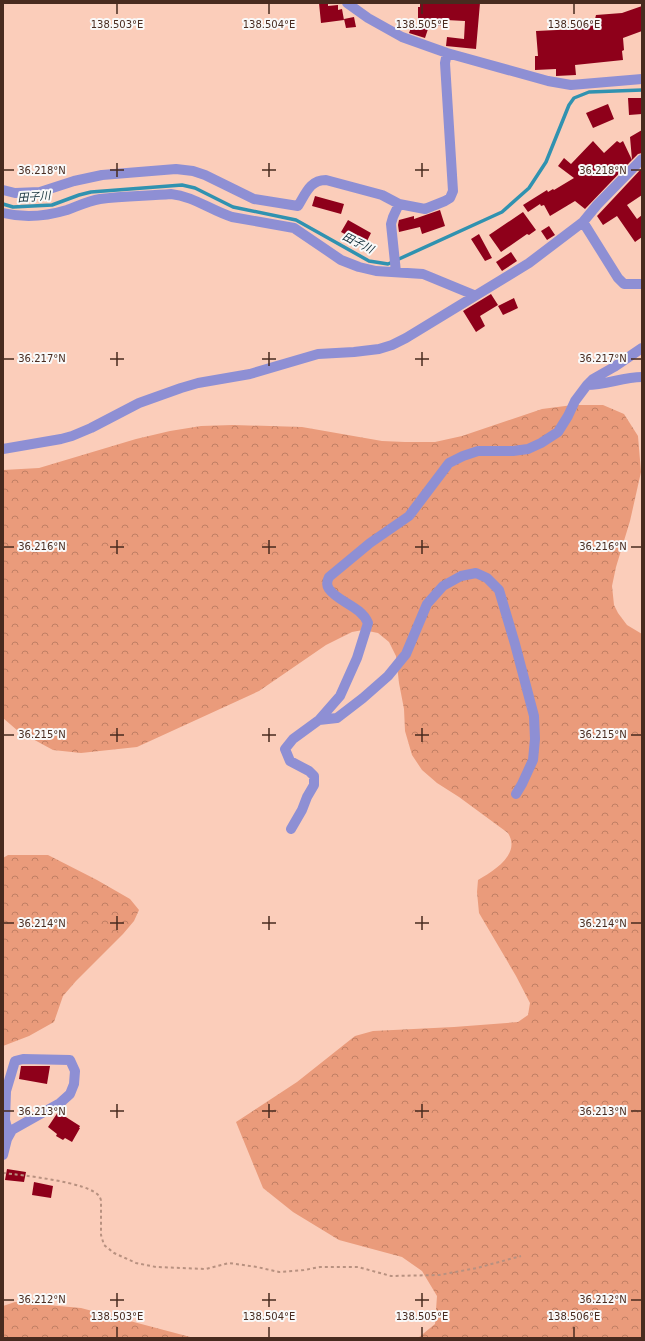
<svg xmlns="http://www.w3.org/2000/svg" width="645" height="1341" viewBox="0 0 645 1341" font-family="'DejaVu Sans','Noto Sans JP',sans-serif">
  <defs>
    <pattern id="forest-crowns" width="20" height="18" patternUnits="userSpaceOnUse"><rect width="20" height="18" fill="#ea9b7b"/><path d="M2 6a3 3 0 1 1 6 0M12 15a3 3 0 1 1 6 0" fill="none" stroke="#c07f64"/></pattern>
  </defs>
  <rect width="100%" height="100%" fill="#fbcdba"/>
  <path fill="url(#forest-crowns)" d="M573 405H603L624 414 638 436 641 472 630 521 616 567 612 586 614 605 618 613 627 625 642 634V1338H418L435 1324 437 1296 422 1271 402 1257 339 1240 293 1212 263 1188 236 1122 297 1082 355 1036 373 1031 454 1027 518 1022 528 1015 530 1003 516 976 479 913 477 892 478 880C495 870 521 854 508 833L459 797 437 783 422 770 412 755 405 731 404 709 399 683 396 656 389 642 378 633 363 630 352 632 326 645 259 691 137 747 81 753 53 750 18 731 3 718V470L39 468 136 439 170 431 201 426 233 425 302 427 382 441 405 442H435L462 436 542 409Z
    M8 855H48L97 880 130 899 139 910 134 921 123 934 76 981 63 996 54 1022 29 1036 3 1046V858Z
    M15 1302 81 1308 194 1338H3V1306Z"/>
  <g fill="none" stroke-linecap="round" stroke-linejoin="round">
    <path stroke="#3092b0" stroke-width="3.5" d="M3 204 13 207 52 205 79 195 91 192 182 185 195 188 233 207 296 220 369 261 388 264 502 212 529 188 546 162 569 105 574 98 589 92 642 90"/>
  </g>
  <path fill="#8e001a" d="M319 3H328V6L338 5V10L342 9 344 20 321 23Z
    M429 3H480L476 49 446 46 447 37 464 39 465 21 446 20V26H429L425 38 409 33 412 25 418 27V7H420V4Z
    M642 6V31L623 38 624 50 622 51 623 60 575 65 576 75 556 76V69L535 70V56H538L536 31 578 29 577 21 595 19 596 15 622 13Z
    M354 17 356 27 346 28 344 19Z
    M628 98H642V114L629 115Z
    M608 104 614 119 593 128 586 113Z
    M642 130V153L638 154 632 160 630 137Z
    M593 141 604 153 617 141 620 143 623 141 632 160 585 209 575 201 550 216 544 205 541 206 540 204 528 212 523 205 547 190 548 192 553 189 554 190 574 178 558 166 564 158 571 164Z
    M642 168V195L627 205 637 219 642 215V237L635 242 617 216 603 225 597 216Z
    M315 196 344 204 341 214 312 206Z
    M440 210 445 226 422 234 420 227 399 232 398 225 399 220 414 216V219Z
    M523 212 536 230 529 235 527 234 501 252 489 235Z
    M348 220 371 233 365 245 341 232Z
    M549 226 555 235 547 240 541 231Z
    M479 234 492 258 485 261 471 239Z
    M511 252 517 261 502 271 496 262Z
    M491 294 498 305 480 316 485 326 476 332 463 311Z
    M514 298 518 308 503 315 498 306Z
    M21 1066H50L47 1084 19 1079Z
    M58 1112 80 1126 79 1128H80L72 1142 65 1138 63 1140 56 1136 57 1134 48 1127Z
    M7 1169 26 1172 24 1182 5 1180Z
    M34 1182 53 1186 51 1198 32 1195Z"/>
  <g fill="none" stroke-linecap="round" stroke-linejoin="round">
    <path stroke="#b89180" stroke-width="2" stroke-dasharray="3 3" stroke-linecap="butt" d="M3 1173C21 1175 89 1182 99 1196 100 1197 101 1200 101 1201V1235L104 1245 114 1253 136 1263 156 1267 206 1269 229 1263 257 1267 279 1272 304 1270 320 1267H358L391 1276 439 1275 477 1268 521 1256"/>
    <path stroke="#8e8fd4" stroke-width="10" d="M347 3 368 18 402 37 447 53 548 81 571 85 642 79
      M3 190 15 193 40 192 74 181 102 175 176 169 193 171 205 175 254 199 298 206C306 193 310 180 326 180L382 195 399 204 425 209 445 201 450 198 453 191 445 63 447 53
      M3 213C24 218 47 216 67 210 78 206 88 201 100 199 123 196 147 196 171 194 193 196 210 210 232 217L294 228 341 260 359 267 376 271 423 274 474 295
      M583 222 618 278 624 284H642
      M396 272 391 224 393 217 399 204
      M587 385C606 385 623 377 642 377
      M3 449 61 439 72 436 91 428 139 403 181 388 198 383 250 374 318 354 354 352 379 349 392 345 406 338 529 263 583 222 597 205 642 159
      M319 720 337 718 363 698 388 676 406 654 427 604 443 586 461 576 476 573 487 578 499 590 515 644 534 716 535 739 533 760 522 784 516 794
      M291 829 302 810 307 797 314 785V776L309 771 290 761 285 749 293 739 319 720 340 696 357 658 368 623C361 606 338 602 329 589 326 585 327 581 329 577L370 543 409 516 449 463 463 456 478 451H513L528 449 541 443 558 432 568 416 575 401 587 385 593 379 614 367 642 348
      M3 1155 7 1139 12 1130 60 1103 70 1094 74 1084 75 1071 70 1060 23 1059 15 1061 6 1091 5 1120 9 1135"/>
  </g>
  <path fill="none" stroke="#482b1f" stroke-width="1.5" d="M117 4V14M269 4V14M422 4V14M574 4V14M117 163V177M269 163V177M422 163V177M4 170H14M110 170H124M262 170H276M415 170H429M631 170H641M117 352V366M269 352V366M422 352V366M4 359H14M110 359H124M262 359H276M415 359H429M631 359H641M117 540V554M269 540V554M422 540V554M4 547H14M110 547H124M262 547H276M415 547H429M631 547H641M117 728V742M269 728V742M422 728V742M4 735H14M110 735H124M262 735H276M415 735H429M631 735H641M117 916V930M269 916V930M422 916V930M4 923H14M110 923H124M262 923H276M415 923H429M631 923H641M117 1104V1118M269 1104V1118M422 1104V1118M4 1111H14M110 1111H124M262 1111H276M415 1111H429M631 1111H641M117 1293V1307M269 1293V1307M422 1293V1307M4 1300H14M110 1300H124M262 1300H276M415 1300H429M631 1300H641M117 1327V1337M269 1327V1337M422 1327V1337M574 1327V1337"/>
  <g text-anchor="middle" dominant-baseline="central" stroke-width="4" stroke-linejoin="round" paint-order="stroke">
    <g font-size="11" font-style="italic" fill="#122f39" stroke="#f9f9f9">
      <text transform="translate(34 197) rotate(-4)">田子川</text>
      <text transform="translate(358 243) rotate(27)">田子川</text>
    </g>
  </g>
  <g font-size="10" text-anchor="middle" fill="#482b1f" stroke="#f9f9f9" stroke-width="4" stroke-linejoin="round" paint-order="stroke">
    <text x="117" y="28">138.503°E</text>
    <text x="269" y="28">138.504°E</text>
    <text x="422" y="28">138.505°E</text>
    <text x="574" y="28">138.506°E</text>
    <text x="42" y="174">36.218°N</text>
    <text x="603" y="174">36.218°N</text>
    <text x="42" y="362">36.217°N</text>
    <text x="603" y="362">36.217°N</text>
    <text x="42" y="550">36.216°N</text>
    <text x="603" y="550">36.216°N</text>
    <text x="42" y="738">36.215°N</text>
    <text x="603" y="738">36.215°N</text>
    <text x="42" y="927">36.214°N</text>
    <text x="603" y="927">36.214°N</text>
    <text x="42" y="1115">36.213°N</text>
    <text x="603" y="1115">36.213°N</text>
    <text x="42" y="1303">36.212°N</text>
    <text x="603" y="1303">36.212°N</text>
    <text x="117" y="1320">138.503°E</text>
    <text x="269" y="1320">138.504°E</text>
    <text x="422" y="1320">138.505°E</text>
    <text x="574" y="1320">138.506°E</text>
  </g>
  <rect width="645" height="1341" fill="none" stroke="#482b1f" stroke-width="8"/>
</svg>
